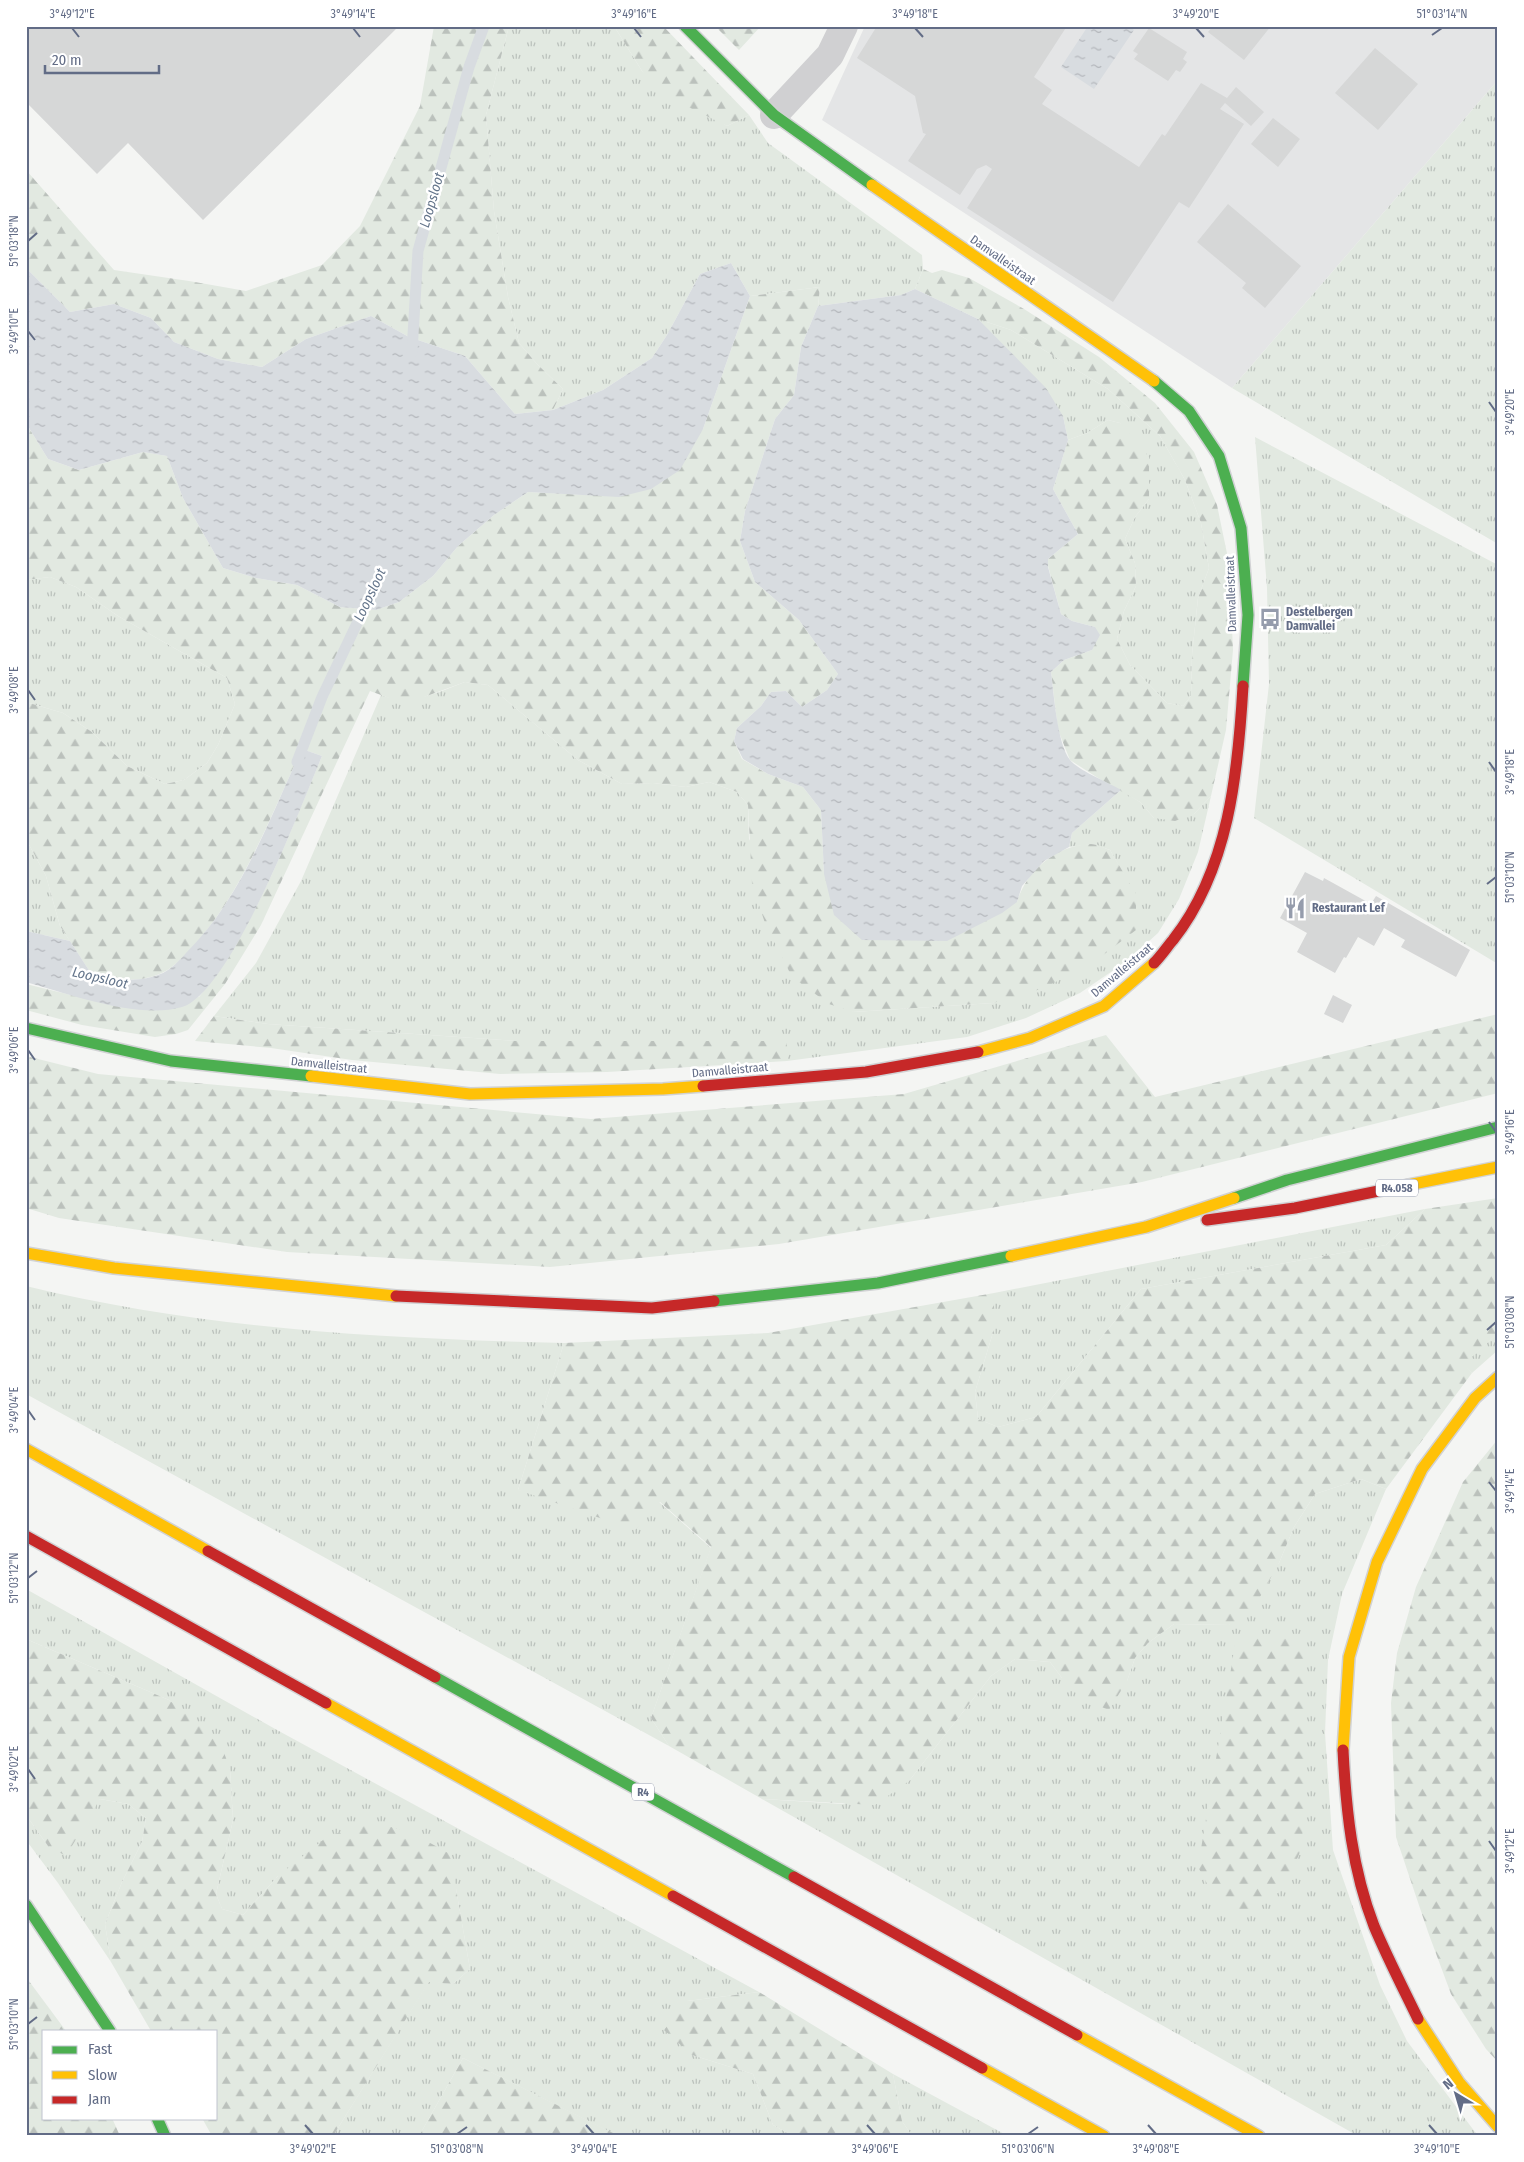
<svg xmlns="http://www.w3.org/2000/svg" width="1524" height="2162" viewBox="0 0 1524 2162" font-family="'Fira Sans Condensed',sans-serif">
  <defs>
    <pattern id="grass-tufts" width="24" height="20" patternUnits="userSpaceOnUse" patternTransform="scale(1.25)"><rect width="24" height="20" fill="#e2e9e1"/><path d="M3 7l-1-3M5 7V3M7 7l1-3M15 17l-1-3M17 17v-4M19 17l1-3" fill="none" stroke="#bbc1bc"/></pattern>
    <pattern id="forest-firs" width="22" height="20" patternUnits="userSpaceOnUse" patternTransform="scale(1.25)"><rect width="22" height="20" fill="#e2e9e1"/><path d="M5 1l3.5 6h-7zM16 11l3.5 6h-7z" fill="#bbc1bc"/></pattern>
    <pattern id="water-ripples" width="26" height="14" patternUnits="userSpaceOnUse" patternTransform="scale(1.25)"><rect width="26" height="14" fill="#d8dce0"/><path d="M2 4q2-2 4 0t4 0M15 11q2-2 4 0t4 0" fill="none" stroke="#b3b6bb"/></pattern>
  </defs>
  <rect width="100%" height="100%" fill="#f4f5f3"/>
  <path fill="#e4e5e6" d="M865 26H1498V80L1232 388 822 120Z"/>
  <path fill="url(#grass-tufts)" d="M509 26H614L642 71 727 126 749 115 768 143 922 255 923 269 915 289 901 295 818 306 820 287 750 296 731 263 700 274 667 335 652 358 603 390 553 410 563 389 537 364 519 343 508 297 494 211 486 115Z
    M1498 80V544L1232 388Z
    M978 319 1011 330 1108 389 1160 436 1185 480 1201 523 1209 568 1198 598 1192 655 1191 696 1183 706 1167 703 1130 665 1117 639 1124 611 1136 586 1135 563 1125 539 1135 517 1149 499 1120 423 1108 420 1087 433 1068 440 1063 416Z
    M1255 437 1498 565V964L1254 818 1269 684 1267 588Z
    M50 577 76 587 118 616 227 678 235 704 218 745 207 763 184 780 165 784 127 766 92 732 63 713 26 702V580Z
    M465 682 488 685 578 760 622 784 653 783 686 787 709 782 737 792 748 805 749 839 853 1012 993 1003 1135 894 1110 850 1093 844 1069 847 1072 833 1121 790 1140 802 1154 818 1194 814 1211 796 1198 852 1179 899 1158 933 1127 961 1080 993 1026 1018 967 1037 787 1061 786 1041H516L268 1024 214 1016 256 963 301 881 381 695C412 706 436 693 465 682Z
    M26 839 46 876 60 926 70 941 26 931Z
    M1425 1209 1386 1245 1141 1289 1036 1417 998 1427 978 1419 975 1392 994 1329V1293Z
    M26 1286C202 1329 384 1339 564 1343L518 1490 659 1502 711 1548 651 1718 669 1746 26 1394Z
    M1498 1333V1350L1472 1373 1463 1364Z
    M1361 1479 1386 1489 1342 1594 1328 1660 1325 1733 1333 1850 1380 1985 1407 2041 1478 2136H1358L762 1799 843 1804 909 1781 991 1676 1015 1659 1050 1662 1062 1678 1127 1681 1135 1658 1148 1643 1174 1624 1229 1625 1279 1563 1294 1527 1315 1494Z
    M26 1589 277 1730 759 1992 687 2001 692 2055 753 2074 773 2125 793 2136H613L614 2134 463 2058 419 2136H333L429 1981 453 1984 470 1969 456 1889 278 1876 243 1915 222 1909 216 1894 233 1820 230 1769 169 1700 26 1639Z
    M100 1799 128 1804 146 1818 142 1842 122 1882 105 1924 111 1962 58 1883 26 1840V1815L48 1846Z
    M893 2074 1008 2136H912L902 2121Z"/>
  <path fill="url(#forest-firs)" d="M434 26H509L486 115 494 211 508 297 519 343 537 364 563 389 553 410 515 414 465 356 409 337 371 316 306 339 262 367 218 359 174 342 151 318 114 304 70 312 26 268V170L114 270 189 281 246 291 322 265 360 226 420 106Z
    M614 26H663L749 115 727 126 674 100 642 71Z
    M715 26H761L739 50Z
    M923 269 932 273 942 270 969 278 1024 309 1099 357 1155 403 1194 452 1217 505 1229 563 1233 650 1226 730 1211 796 1194 814 1175 821 1154 818 1140 802 1098 778 1070 760 1058 730 1051 672 1064 660 1092 650 1095 627 1072 621 1061 614 1048 566V559L1078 534 1053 489 1068 440 1087 433 1108 420 1120 423 1149 457V499L1135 517 1125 539 1135 563 1136 586 1124 611 1117 639 1130 665 1167 703 1183 706 1191 696 1192 655 1198 598 1209 568 1201 523 1185 480 1160 436 1108 389 1011 330 978 319 915 289Z
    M820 287 818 306 801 347 794 395 775 419 745 511 740 541 755 582 799 620 838 674 827 690 802 707 786 691 771 692 761 706 737 728 734 741 742 759 768 774 803 787 821 810 824 874 1017 902C1027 870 1056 845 1091 844 1097 844 1104 848 1110 850L1136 894V930L1094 962 1044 988 993 1003 853 1012 829 1004 792 977 765 923 752 884 748 805 737 792 709 782 686 787 653 783 622 784 578 760 488 685 465 682 413 701 392 699 370 691 261 925 225 984 188 1030 176 1034 155 1037 82 1025 26 1010V984L116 1006 199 997C256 926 287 839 322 756L302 749C269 819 241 898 186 954 180 960 171 969 162 973 136 984 118 979 92 975L60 926 46 876 26 839V702L63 713 92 732 127 766 165 784 184 780 207 763 218 745 235 704 227 678 118 616 76 587 50 577 26 580V423L48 459 79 470 143 452 167 456 183 498 223 568 256 578 297 585 340 607 376 610 399 602 433 576 458 546 494 515 528 492 589 495 703 429 750 296Z
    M1498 1014V1093L1142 1182 779 1244 550 1267 287 1252 59 1218 26 1208V1056L98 1074 591 1119 904 1094 1106 1035 1155 1097Z
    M214 1016 268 1024 516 1041H787V1061L607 1072 500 1074 352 1060 271 1048 195 1041Z
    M1498 1198V1333L1464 1364 1472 1373 1386 1489 1361 1479 1315 1494 1294 1527 1279 1563 1251 1613 1229 1625 1174 1624 1148 1643 1135 1658 1127 1681 1109 1710 1082 1699 1062 1678 1050 1662 1015 1659 991 1676 909 1781 875 1805 762 1799 669 1746 651 1718 711 1547 660 1502 635 1530 518 1490 564 1343 768 1333 994 1293V1329L975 1392 978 1419 998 1427 1036 1417 1141 1289 1386 1245 1425 1209Z
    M1498 1439V2062L1486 2049 1451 1994 1428 1932 1396 1837 1391 1703 1397 1653 1416 1587 1463 1482Z
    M1303 1634 1306 1758 1302 1847 1285 1888 1251 1912H1231L1216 1900 1198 1867 1236 1639Z
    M26 1639 169 1700 219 1739 230 1769 233 1820 216 1894 222 1909 243 1915 278 1876 328 1836 375 1822 414 1834 450 1854 470 1969 453 1984 429 1982 333 2136H212L202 2118H216V2031H151L111 1962 105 1924 122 1882 142 1842 146 1818 128 1804 100 1799 66 1856 48 1846 26 1815Z
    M26 1977 66 2031H44V2118H112L120 2136H26Z
    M759 1992 893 2074 902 2121 912 2136H793L773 2125 753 2074 692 2055 664 2030 687 2001Z
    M463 2058 615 2134 613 2136H419Z"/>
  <path fill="url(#water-ripples)" d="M1088 26H1128L1134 30 1094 89 1061 67Z
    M731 263 750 296 703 429 680 470 651 489 619 497 528 492 494 515 458 546 433 576 399 602 376 610 340 607 297 585 256 578 223 568 183 498 167 456 143 452 79 470 48 459 26 423V268L70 312 114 304 151 318 174 342 218 359 262 367 306 339 371 316 409 337 465 356 515 414 553 410 603 390 652 358 667 335 700 274Z
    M915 289 978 319 1046 388 1063 416 1068 440 1053 489 1078 534 1048 559V567L1061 614 1072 621 1095 627 1100 635 1092 650 1064 660 1051 672C1054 694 1057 743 1070 760 1079 771 1108 782 1121 790L1072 833 1069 847 1044 861 1022 886 1017 902 1002 913 947 941 862 940 834 915 824 874 821 810 803 787 768 774 743 759 734 741 737 728 761 706 771 692 786 691 802 707 827 690 838 674 799 620 755 582 740 541 745 511 775 419 794 395 801 347 818 306 901 295Z
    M302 749 322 756C301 806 231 992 182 1007 139 1020 69 994 26 982V931L70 941 92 975C118 979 137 984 163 973 171 969 180 960 186 953 242 898 269 819 302 749Z"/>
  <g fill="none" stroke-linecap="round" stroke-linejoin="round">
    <path stroke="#d8dce0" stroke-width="11" d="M412 352 418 251 469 67 484 26
      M297 762 322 697 370 596"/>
  </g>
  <path fill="#d6d7d7" d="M26 26H395L397 28 203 220 128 143 97 174 26 102Z
    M877 26H1067L1034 77 1052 90 1042 104 1139 167 1162 134 1165 136 1201 83 1227 98 1236 87 1264 112 1251 126 1225 103 1220 109 1244 124 1189 208 1179 202 1113 302 967 208 992 169 986 165 977 169 960 195 908 161 926 134 923 133 915 96 857 58Z
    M1213 26H1271L1244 60 1208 32Z
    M1149 28 1187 52 1183 59 1187 62 1180 72 1176 70 1168 81 1134 59 1138 54 1133 51Z
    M1375 48 1418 84 1378 130 1335 93Z
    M1273 118 1300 139 1278 167 1251 144Z
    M1228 204 1301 266 1265 308 1242 288 1246 283 1197 242Z
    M1305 872 1323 881 1324 878 1371 904 1376 896 1470 950 1456 977 1401 947 1405 940 1384 928 1374 946 1358 937 1346 958 1344 957 1335 973 1297 952 1307 933 1280 918Z
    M1333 995 1352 1005 1343 1023 1324 1014Z"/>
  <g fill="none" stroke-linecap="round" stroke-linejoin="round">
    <g stroke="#d1d2d4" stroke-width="14">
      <path id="fast" d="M685 26 774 115 872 185
        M1154 381 1189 411 1219 456 1241 528 1248 615 1243 686
        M26 1028 171 1061 311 1076
        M1234 1198 1287 1180 1498 1127
        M714 1301 878 1283 1011 1256
        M435 1677 794 1877
        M26 1905 110 2031
        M157 2118 165 2136"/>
    </g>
    <g stroke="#d1d2d4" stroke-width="14">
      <path id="slow" d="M872 185 1154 381
        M978 1052 1030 1038 1104 1006 1154 963
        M311 1076 470 1094 663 1089 703 1086
        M1408 1185 1498 1167
        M26 1253 114 1268 396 1296
        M1011 1256 1146 1227 1234 1198
        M26 1449 208 1551
        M326 1703 673 1896
        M1343 1750 1349 1657 1377 1562 1422 1469 1475 1398 1498 1377
        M1418 2019 1459 2082 1498 2127
        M1077 2035 1259 2136
        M982 2068 1104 2136"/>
    </g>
    <g stroke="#d1d2d4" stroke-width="14">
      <path id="jam" d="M1154 963C1161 956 1167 947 1173 940 1229 869 1238 773 1243 686
        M703 1086 866 1072 978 1052
        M1207 1220 1295 1208 1408 1185
        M396 1296 652 1308 714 1301
        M26 1536 326 1703
        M208 1551 435 1677
        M1343 1750C1346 1810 1352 1869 1374 1926 1387 1957 1403 1988 1418 2019
        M794 1877 1077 2035
        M673 1896 982 2068"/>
    </g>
    <path stroke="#d0d0d2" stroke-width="28" d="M774 115 830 55 844 26"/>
    <use href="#fast" stroke="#4caf50" stroke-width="11"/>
    <use href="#slow" stroke="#ffc107" stroke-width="11"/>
    <use href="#jam" stroke="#c62828" stroke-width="11"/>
  </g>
  <path fill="none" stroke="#626c86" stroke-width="2" d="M72 28 79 37M353 28 360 37M634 28 641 37M915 28 923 37M1196 28 1204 37M1432 35 1442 28M28 241 37 233M28 331 35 340M1489 402 1496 412M28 690 35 700M1489 762 1496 772M1487 884 1496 877M28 1050 35 1060M1489 1122 1496 1132M1487 1330 1496 1322M28 1410 35 1420M1489 1482 1496 1491M28 1578 37 1571M28 1769 35 1779M1489 1841 1496 1851M28 2024 37 2017M305 2125 313 2134M586 2125 594 2134M867 2125 875 2134M1148 2125 1156 2134M1429 2125 1437 2134M457 2134 467 2127M1028 2134 1038 2127"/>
  <defs>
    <g id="bus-bare" transform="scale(1.725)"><path d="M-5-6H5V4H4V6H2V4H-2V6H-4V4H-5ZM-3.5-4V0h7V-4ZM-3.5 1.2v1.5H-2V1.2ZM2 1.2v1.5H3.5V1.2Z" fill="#959cac" stroke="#fff" stroke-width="2.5" paint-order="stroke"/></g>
    <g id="restaurant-bare" transform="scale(1.725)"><path d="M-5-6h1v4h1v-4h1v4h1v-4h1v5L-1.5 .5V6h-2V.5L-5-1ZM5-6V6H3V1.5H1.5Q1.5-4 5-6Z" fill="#959cac" stroke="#fff" stroke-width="2.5" paint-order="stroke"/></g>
  </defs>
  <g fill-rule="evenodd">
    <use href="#bus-bare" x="1270" y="619"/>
    <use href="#restaurant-bare" x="1295" y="908"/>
  </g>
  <g text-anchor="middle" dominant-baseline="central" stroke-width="5" stroke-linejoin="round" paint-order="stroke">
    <g fill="#fff" stroke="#9198aa" stroke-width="1">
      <rect x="1376" y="1179.5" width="42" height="17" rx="4"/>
      <rect x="632" y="1783.5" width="22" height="17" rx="4"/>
    </g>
    <g font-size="11" font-weight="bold" fill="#626c86">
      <text x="1397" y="1188">R4.058</text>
      <text x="643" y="1792">R4</text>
    </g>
    <g font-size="12" fill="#626c86" stroke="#fff">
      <text transform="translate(1003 260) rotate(35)">Damvalleistraat</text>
      <text transform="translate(1231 594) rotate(-92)">Damvalleistraat</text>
      <text transform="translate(1122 970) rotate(-40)">Damvalleistraat</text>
      <text transform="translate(329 1065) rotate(6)">Damvalleistraat</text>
      <text transform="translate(730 1070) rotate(-5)">Damvalleistraat</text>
    </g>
    <g font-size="12" font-weight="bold" fill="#626c86" stroke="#fff" text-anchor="start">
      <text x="1286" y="612">Destelbergen<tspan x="1286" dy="14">Damvallei</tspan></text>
      <text x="1312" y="908">Restaurant Lef</text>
    </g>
    <g font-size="14" font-style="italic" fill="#63748a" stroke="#fff">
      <text transform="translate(432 200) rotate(-74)">Loopsloot</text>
      <text transform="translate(370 595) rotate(-65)">Loopsloot</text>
      <text transform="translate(100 978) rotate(13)">Loopsloot</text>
    </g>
  </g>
  <rect width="1524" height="2162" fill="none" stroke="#ffffff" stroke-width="55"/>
  <rect x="42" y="2030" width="175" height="90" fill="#ffffff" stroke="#c0c4cf"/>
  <rect x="52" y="2046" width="25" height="8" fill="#4caf50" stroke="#c0c4cf"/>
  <text x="88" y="2054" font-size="15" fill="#626c86">Fast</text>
  <rect x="52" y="2071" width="25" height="8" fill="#ffc107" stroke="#c0c4cf"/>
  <text x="88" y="2080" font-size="15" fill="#626c86">Slow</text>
  <rect x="52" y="2096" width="25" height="8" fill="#c62828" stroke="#c0c4cf"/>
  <text x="88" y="2104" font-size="15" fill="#626c86">Jam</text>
  <g transform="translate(1456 2094) rotate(322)" stroke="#ffffff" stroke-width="4" paint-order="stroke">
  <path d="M0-4L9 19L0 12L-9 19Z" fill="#626c86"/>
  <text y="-8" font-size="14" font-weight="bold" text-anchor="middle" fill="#626c86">N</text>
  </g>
  <path d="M45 65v8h114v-8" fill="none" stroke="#626c86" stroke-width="2.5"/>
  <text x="52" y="65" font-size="15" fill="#626c86" stroke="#ffffff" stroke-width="4" paint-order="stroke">20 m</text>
  <rect x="28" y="28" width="1468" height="2106" fill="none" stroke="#626c86" stroke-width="2"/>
  <g font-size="12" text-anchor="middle" fill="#626c86">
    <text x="72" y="18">3°49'12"E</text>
    <text x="353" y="18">3°49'14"E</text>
    <text x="634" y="18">3°49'16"E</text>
    <text x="915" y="18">3°49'18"E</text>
    <text x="1196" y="18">3°49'20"E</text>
    <text x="1442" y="18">51°03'14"N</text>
    <text transform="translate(14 241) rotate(-90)" y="4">51°03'18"N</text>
    <text transform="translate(14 331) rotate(-90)" y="4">3°49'10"E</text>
    <text transform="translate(1510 412) rotate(-90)" y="4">3°49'20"E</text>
    <text transform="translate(14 690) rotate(-90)" y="4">3°49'08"E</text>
    <text transform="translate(1510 772) rotate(-90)" y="4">3°49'18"E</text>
    <text transform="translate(1510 877) rotate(-90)" y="4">51°03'10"N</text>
    <text transform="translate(14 1050) rotate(-90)" y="4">3°49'06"E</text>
    <text transform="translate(1510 1132) rotate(-90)" y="4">3°49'16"E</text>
    <text transform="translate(1510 1322) rotate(-90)" y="4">51°03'08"N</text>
    <text transform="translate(14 1410) rotate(-90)" y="4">3°49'04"E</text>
    <text transform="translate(1510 1491) rotate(-90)" y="4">3°49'14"E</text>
    <text transform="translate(14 1578) rotate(-90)" y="4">51°03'12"N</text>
    <text transform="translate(14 1769) rotate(-90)" y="4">3°49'02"E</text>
    <text transform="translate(1510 1851) rotate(-90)" y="4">3°49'12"E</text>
    <text transform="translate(14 2024) rotate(-90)" y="4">51°03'10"N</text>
    <text x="313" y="2153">3°49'02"E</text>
    <text x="457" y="2153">51°03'08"N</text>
    <text x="594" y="2153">3°49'04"E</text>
    <text x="875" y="2153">3°49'06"E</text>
    <text x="1028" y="2153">51°03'06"N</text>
    <text x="1156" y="2153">3°49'08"E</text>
    <text x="1437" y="2153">3°49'10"E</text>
  </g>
</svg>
